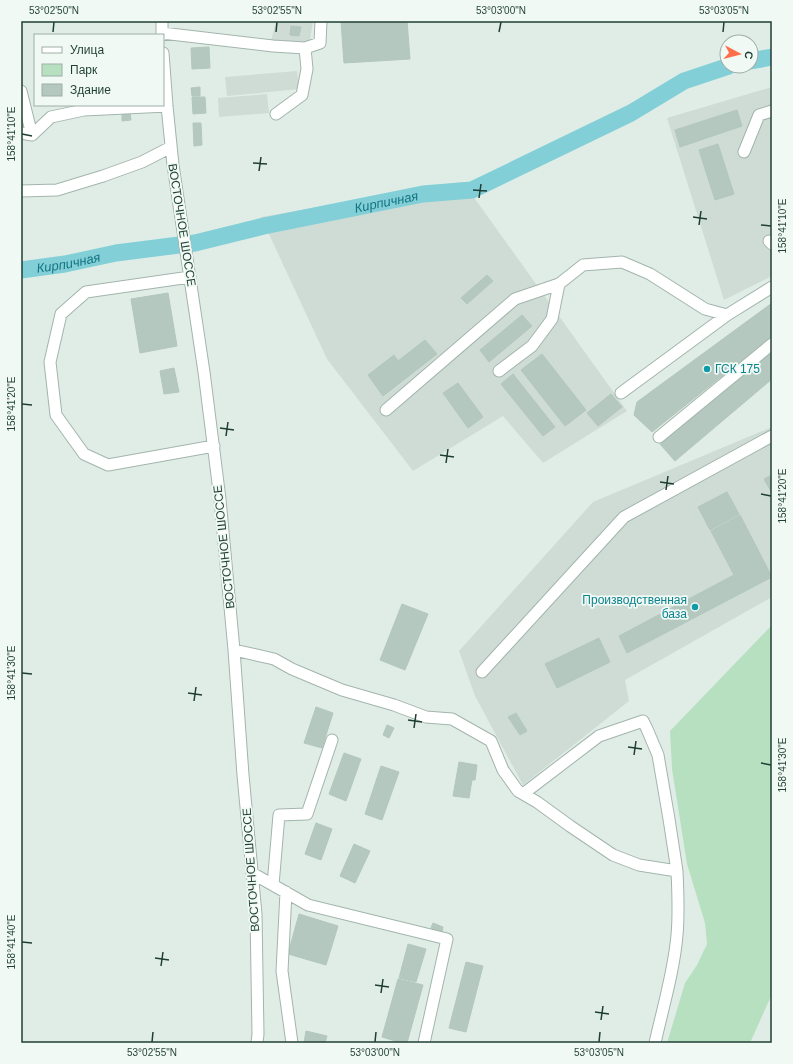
<svg xmlns="http://www.w3.org/2000/svg" width="793" height="1064" viewBox="0 0 793 1064" font-family="Arial,sans-serif">
  <rect width="100%" height="100%" fill="#e0ede6"/>
  <path fill="#cedcd5" d="M276 21H313L309 46 271 41Z
    M297 71 299 89 227 96 225 77Z
    M772 87V276L724 300 667 118Z
    M267 94 269 113 219 117 218 98Z
    M463 182 627 411 543 463 503 416 413 471 327 359 261 217Z
    M772 427V597L625 680 629 701 523 785 475 696 459 651 593 502Z"/>
  <path fill="#b6e0bf" d="M772 625V994L750 1043H667L685 983 697 965 707 944 705 923 687 864 672 769 670 731Z"/>
  <g fill="none" stroke-linecap="round" stroke-linejoin="round">
    <g stroke="#82cfd8" stroke-width="17">
      <path d="M751 61 772 57"/>
      <path id="s1" d="M21 270 65 264 116 253 195 243 264 226 423 194 472 190 631 113 684 81 729 66"/>
    </g>
  </g>
  <path fill="#b5c8bf" stroke="#b2c7bd" d="M341 21H407L410 59 344 63Z
    M291 26 301 27 299 36 290 35Z
    M209 47 210 68 192 69 191 48Z
    M200 87V96H192L191 88Z
    M192 97H205L206 113 193 114Z
    M737 110 742 126 680 147 675 130Z
    M122 112H130L131 120 122 121Z
    M193 123H201L202 145 194 146Z
    M718 144 734 194 715 200 699 150Z
    M487 275 493 281 467 304 461 298Z
    M168 293 177 346 140 353 131 299Z
    M772 303V336L652 432 634 415 637 402Z
    M522 315 532 326 489 362 480 350Z
    M425 340 437 354 383 396 368 375 394 355 398 361Z
    M772 352V379L675 461 660 444Z
    M542 354 586 410 565 426 521 370Z
    M174 368 179 392 164 394 160 371Z
    M513 374 555 427 543 436 501 384Z
    M458 383 483 417 468 428 443 393Z
    M611 394 622 407 598 426 587 413Z
    M772 475V493L764 479Z
    M727 492 739 514 710 530 698 507Z
    M740 515 772 577 627 653 619 636 734 575 711 531Z
    M402 604 428 614 405 670 380 660Z
    M599 638 610 662 557 688 545 664Z
    M316 707 333 713 322 748 304 743Z
    M516 713 527 731 520 735 508 717Z
    M387 725 394 728 389 738 383 735Z
    M344 753 361 759 346 801 329 794Z
    M459 762 477 765 475 780H472L469 798 453 796Z
    M381 766 399 772 382 820 365 814Z
    M316 823 332 829 321 860 305 854Z
    M354 844 370 851 355 883 340 876Z
    M299 914 338 926 326 965 288 954Z
    M433 923 443 927 442 932 431 928Z
    M408 944 426 949 416 982 399 978Z
    M466 962 483 966 466 1032 449 1028Z
    M398 979 423 985 407 1043H402L382 1037Z
    M306 1031 327 1036 325 1043H304Z"/>
  <g fill="none" stroke-linecap="round" stroke-linejoin="round">
    <g stroke="#a2b5ad" stroke-width="13">
      <path id="minor" d="M162 33 273 46 305 48 320 43 321 21
        M162 35V21
        M163 53 167 106 173 165 204 372 220 499 234 650 243 775 256 914 258 1034 257 1043
        M21 91 32 135
        M276 114 302 95 307 69 305 48
        M21 133 32 135 51 117 84 110 167 106
        M744 152 759 115 772 111
        M21 191 57 190 103 176 142 162 171 147
        M769 241 772 244
        M190 277 86 292 61 314 50 362 56 415 84 454 108 465 214 446
        M499 371 532 346 552 319 559 284 583 265 622 262 650 274 705 309 727 315
        M621 393 727 315 772 287
        M386 410 515 299 559 284
        M659 437 772 344
        M234 650 274 659 292 669 342 690 394 705 426 717 452 719 491 741 503 770 518 791 537 802 570 826 613 855 639 865 677 871C678 892 679 914 677 935 674 971 663 1007 655 1043
        M482 672 624 517 772 436
        M523 794 599 736 643 721 647 729 658 755 669 819 677 871
        M252 873 308 905 447 939 424 1043
        M273 885 279 815 307 814 332 740
        M286 892 282 971 292 1043"/>
    </g>
    <use href="#minor" stroke="#fff" stroke-width="11"/>
  </g>
  <path fill="none" stroke="#1f3f34" stroke-width="1.5" d="M53 32 54 22M276 32 277 22M499 32 501 22M723 32 724 22M22 134 32 136M253 163 267 164M259 171 261 157M473 190 487 191M479 198 481 184M693 217 707 219M699 225 701 211M761 225 771 226M22 404 32 405M220 428 234 430M226 436 228 422M440 455 454 457M446 463 448 449M660 482 674 484M666 490 668 476M761 494 771 496M22 673 32 674M188 693 202 695M194 701 196 687M408 720 422 722M414 728 416 714M628 747 642 749M634 755 636 741M761 763 771 765M22 942 32 943M155 958 169 960M161 966 163 952M375 985 389 987M381 993 383 979M595 1012 609 1014M601 1020 603 1006M152 1042 153 1032M375 1042 376 1032M599 1042 600 1032"/>
  <g fill="#0f9aa8" stroke="#f1f9f4" stroke-width="1.5">
    <circle cx="707" cy="369" r="4"/>
    <circle cx="695" cy="607" r="4"/>
  </g>
  <g text-anchor="middle" dominant-baseline="central" stroke-width="3.5" stroke-linejoin="round" paint-order="stroke">
    <g font-size="12" fill="#1f3f34" stroke="#f1f9f4">
      <text transform="translate(182 225) rotate(81)">ВОСТОЧНОЕ ШОССЕ</text>
      <text transform="translate(224 547) rotate(-96)">ВОСТОЧНОЕ ШОССЕ</text>
      <text transform="translate(251 870) rotate(-94)">ВОСТОЧНОЕ ШОССЕ</text>
    </g>
    <g font-size="12" fill="#0d838f" stroke="#f1f9f4" text-anchor="start">
      <text x="715" y="369">ГСК 175</text>
      <text x="687" y="600" text-anchor="end">Производственная<tspan x="687" dy="14">база</tspan></text>
    </g>
    <g font-size="13" font-style="italic" fill="#137481" stroke="#f1f9f4">
      <text stroke="none"><textPath href="#s1" startOffset="372">Кирпичная</textPath></text>
      <text stroke="none"><textPath href="#s1" startOffset="48">Кирпичная</textPath></text>
    </g>
  </g>
  <rect width="793" height="1064" fill="none" stroke="#f1f9f4" stroke-width="44"/>
  <rect x="34" y="34" width="130" height="72" fill="#f1f9f4" stroke="#9dafa7"/>
  <rect x="42" y="47" width="20" height="6" fill="#ffffff" stroke="#9dafa7"/>
  <text x="70" y="54" font-size="12" fill="#1f3f34">Улица</text>
  <rect x="42" y="64" width="20" height="12" fill="#b6e0bf" stroke="#9dafa7"/>
  <text x="70" y="74" font-size="12" fill="#1f3f34">Парк</text>
  <rect x="42" y="84" width="20" height="12" fill="#b5c8bf" stroke="#9dafa7"/>
  <text x="70" y="94" font-size="12" fill="#1f3f34">Здание</text>
  <g transform="translate(739 54) rotate(97)"><circle r="19" fill="#f1f9f4" stroke="#9dafa7"/>
  <path d="M0-3L7 15L0 10L-7 15Z" fill="#ff6e4b"/>
  <text y="-6" font-size="11" font-weight="bold" text-anchor="middle" fill="#1f3f34">С</text>
  </g>
  <rect x="22" y="22" width="749" height="1020" fill="none" stroke="#1f3f34" stroke-width="1.5"/>
  <g font-size="10" text-anchor="middle" fill="#1f3f34">
    <text x="54" y="14">53°02'50"N</text>
    <text x="277" y="14">53°02'55"N</text>
    <text x="501" y="14">53°03'00"N</text>
    <text x="724" y="14">53°03'05"N</text>
    <text transform="translate(11 134) rotate(-90)" y="4">158°41'10"E</text>
    <text transform="translate(782 226) rotate(-90)" y="4">158°41'10"E</text>
    <text transform="translate(11 404) rotate(-90)" y="4">158°41'20"E</text>
    <text transform="translate(782 496) rotate(-90)" y="4">158°41'20"E</text>
    <text transform="translate(11 673) rotate(-90)" y="4">158°41'30"E</text>
    <text transform="translate(782 765) rotate(-90)" y="4">158°41'30"E</text>
    <text transform="translate(11 942) rotate(-90)" y="4">158°41'40"E</text>
    <text x="152" y="1056">53°02'55"N</text>
    <text x="375" y="1056">53°03'00"N</text>
    <text x="599" y="1056">53°03'05"N</text>
  </g>
</svg>
